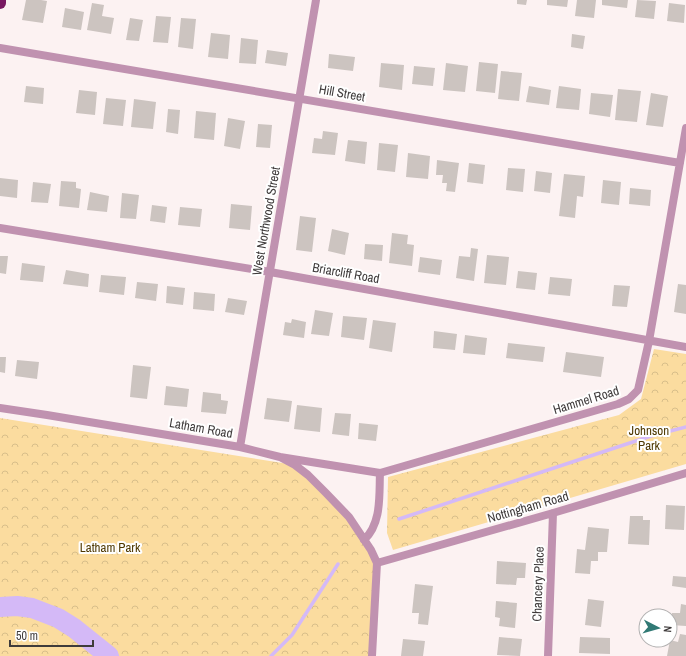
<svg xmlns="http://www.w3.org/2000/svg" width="686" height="656" viewBox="0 0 686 656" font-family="'Archivo Narrow',sans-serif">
  <defs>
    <pattern id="park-crowns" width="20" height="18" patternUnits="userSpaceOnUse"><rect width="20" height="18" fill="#fbdc9f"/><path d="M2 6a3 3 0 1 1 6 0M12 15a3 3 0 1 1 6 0" fill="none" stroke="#d8be8a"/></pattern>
  </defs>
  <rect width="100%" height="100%" fill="#fcf2f2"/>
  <path fill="url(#park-crowns)" d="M654 349 686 354V464L393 550 387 533 388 477 619 415 641 399Z
    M0 418 295 465 349 517 377 563 372 656H0Z"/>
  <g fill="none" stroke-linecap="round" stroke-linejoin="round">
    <path stroke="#d4b9f7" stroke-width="3.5" d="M399 519 651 436 686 427
      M271 656 292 635 338 564"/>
    <path stroke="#d4b9f7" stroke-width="20" d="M0 607 17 606 32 608 58 618 74 628 109 656"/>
  </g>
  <path fill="#ccc4c0" d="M26 0H41L47 1 43 23 22 20Z
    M517 0H527L526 5 517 4Z
    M547 0H568L567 7 547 5Z
    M577 0H596L594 18 575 16Z
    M602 0H628L627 8 602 5Z
    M637 0 656 1 654 19 635 17Z
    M92 3 104 5 102 16 114 18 111 34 87 30Z
    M669 3 685 5 684 23 667 21Z
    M65 8 84 12 81 30 62 27Z
    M156 16 171 17 168 43 153 42Z
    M130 18 143 20 139 41 126 40Z
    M181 18 196 19 193 49 178 47Z
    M211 33 230 35 228 59 208 57Z
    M572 34 585 36 583 49 571 47Z
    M241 38 258 40 256 64 239 63Z
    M267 50 288 53 286 66 265 63Z
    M329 54 355 57 353 71 328 68Z
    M479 62 498 64 495 93 476 91Z
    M381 63 404 65 402 90 379 87Z
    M446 63 468 66 465 92 443 90Z
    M414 66 435 68 433 86 412 84Z
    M501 71 522 73 519 101 498 99Z
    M26 86 44 88 43 104 24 102Z
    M529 86 551 90 549 105 526 102Z
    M559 86 581 89 579 110 556 108Z
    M618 89 641 91 637 122 615 120Z
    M79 90 97 92 95 115 76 113Z
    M591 93 613 95 610 117 589 114Z
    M651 93 668 96 663 127 646 125Z
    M106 98 126 100 123 126 103 124Z
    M134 99 156 102 153 129 131 127Z
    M168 109 180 110 178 134 166 132Z
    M196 111 216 113 214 140 194 138Z
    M228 118 245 121 240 149 224 146Z
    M258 124 272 125 270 148 256 147Z
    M323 131 338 133 335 155 312 153 314 138 322 139Z
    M348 140 367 142 365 164 345 161Z
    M379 143 398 145 395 172 377 170Z
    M408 153 430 156 428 179 406 177Z
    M437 160 459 163 455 192 446 191 447 183H442L443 175H436Z
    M469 163 485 165 483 184 467 182Z
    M508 168 525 169 523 192 506 190Z
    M536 171 552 173 550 193 534 191Z
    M564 174 585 176 583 197 577 196 575 218 559 216Z
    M0 178 18 180 17 198 0 196Z
    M603 180 621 182 619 205 601 203Z
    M61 181 76 182V188L81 189 79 208 59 206Z
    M33 182 51 184 48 203 31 202Z
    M630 188 651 190 650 206 629 204Z
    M90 192 109 196 107 212 87 210Z
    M122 193 139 195 136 219 120 218Z
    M231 204 252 206 250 230 229 228Z
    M152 205 167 207 165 223 150 221Z
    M180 207 202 209 200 227 178 225Z
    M300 216 316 218 312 252 296 250Z
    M332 229 349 233 345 255 328 251Z
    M392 233 408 235 407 244 414 245 412 266 389 263Z
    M365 244 383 245 382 261 364 259Z
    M471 248 478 249 474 281 456 278 459 256 470 257Z
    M487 255 509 257 506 285 484 283Z
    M0 256H8L6 274 0 273Z
    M420 257 442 260 440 275 418 272Z
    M22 263 45 266 43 282 20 280Z
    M66 270 89 274 88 287 63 284Z
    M518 271 537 273 535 290 516 288Z
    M101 275 126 277 124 295 99 292Z
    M550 277 572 279 570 296 548 294Z
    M137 282 158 284 156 301 135 298Z
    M678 284 686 285V314L674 312Z
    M614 285 630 286 627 307 612 306Z
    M167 286 185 288 183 305 166 303Z
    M194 292 215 294 214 311 193 309Z
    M228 298 247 301 244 315 225 312Z
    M315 310 333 313 329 336 311 334Z
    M343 316 367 318 364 340 341 337Z
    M292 319 306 322 304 338 283 335 285 322 291 323Z
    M373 320 396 323 392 352 369 348Z
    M434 331 457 334 455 350 433 348Z
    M465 335 487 338 485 355 463 353Z
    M508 343 545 347 543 362 506 358Z
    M566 352 604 357 601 377 563 372Z
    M0 357H6L5 373 0 372Z
    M17 360 39 362 37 379 15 376Z
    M133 365 151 367 147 399 130 397Z
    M166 386 189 389 187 407 164 405Z
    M203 392 221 394V400L228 401 226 414 201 412Z
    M267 398 292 401 289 422 264 419Z
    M297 405 322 408 320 432 294 429Z
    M335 413 351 414 349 436 332 434Z
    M359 423 378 425 376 441 358 439Z
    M666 505 685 506 684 530 665 529Z
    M630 516H643V520H650L649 545 628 544Z
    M588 527 609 529 607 552H598V561H591L590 574 575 573 577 549 585 550Z
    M497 561 526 563 525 578H517L516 585 496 584Z
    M673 576 686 577V588L672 586Z
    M415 584 433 586 428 625 418 624 419 613H412Z
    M588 599 604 601 601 627 585 625Z
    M496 601 517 603 515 628 499 626 500 618 495 617Z
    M681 604 686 605V626L671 625 672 613H680Z
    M680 634 686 635V656H667L670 640 678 642Z
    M499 637 522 639 520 656 497 655Z
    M580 637 610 638V654L579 653Z
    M403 639 425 641 423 656H401Z"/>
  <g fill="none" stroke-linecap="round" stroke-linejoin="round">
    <path stroke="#c092b0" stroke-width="8" d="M0 48 680 163
      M0 228 270 272 686 347
      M0 408 47 415 240 447 280 457 295 465 308 475 326 493 349 517 371 550 377 563 372 656
      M240 447 316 0
      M280 457 380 473 618 404 629 399 638 390 649 341 686 128
      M364 540C382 523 379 495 380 473
      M377 563 553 513 686 473
      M548 656 553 513"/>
    <path stroke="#781861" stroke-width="12" d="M0 3V0"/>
  </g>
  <g text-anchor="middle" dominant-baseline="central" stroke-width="4" stroke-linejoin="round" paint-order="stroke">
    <g font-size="13" fill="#3f3b3b" stroke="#fff">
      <text transform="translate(342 93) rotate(10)">Hill Street</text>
      <text transform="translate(266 221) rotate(-80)">West Northwood Street</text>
      <text transform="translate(346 273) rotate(10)">Briarcliff Road</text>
      <text transform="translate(586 400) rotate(-17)">Hammel Road</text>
      <text transform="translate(201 428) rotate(10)">Latham Road</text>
      <text transform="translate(528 507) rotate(-16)">Nottingham Road</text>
      <text transform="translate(538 584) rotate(-88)">Chancery Place</text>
    </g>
    <g font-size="13" fill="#4f3902" stroke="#fff">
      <text x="649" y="430">Johnson<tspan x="649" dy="15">Park</tspan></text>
      <text x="110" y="547">Latham Park</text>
    </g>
  </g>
  <g transform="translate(658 628) rotate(96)"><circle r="19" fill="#ffffff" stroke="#b2b1b1"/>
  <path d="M0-3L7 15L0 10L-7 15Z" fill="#307974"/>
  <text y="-6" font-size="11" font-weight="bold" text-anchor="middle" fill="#3f3b3b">N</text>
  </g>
  <path d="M10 640v6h83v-6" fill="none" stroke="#3f3b3b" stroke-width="2"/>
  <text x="16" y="640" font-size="12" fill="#3f3b3b" stroke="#ffffff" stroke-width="3" paint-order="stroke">50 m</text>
</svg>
